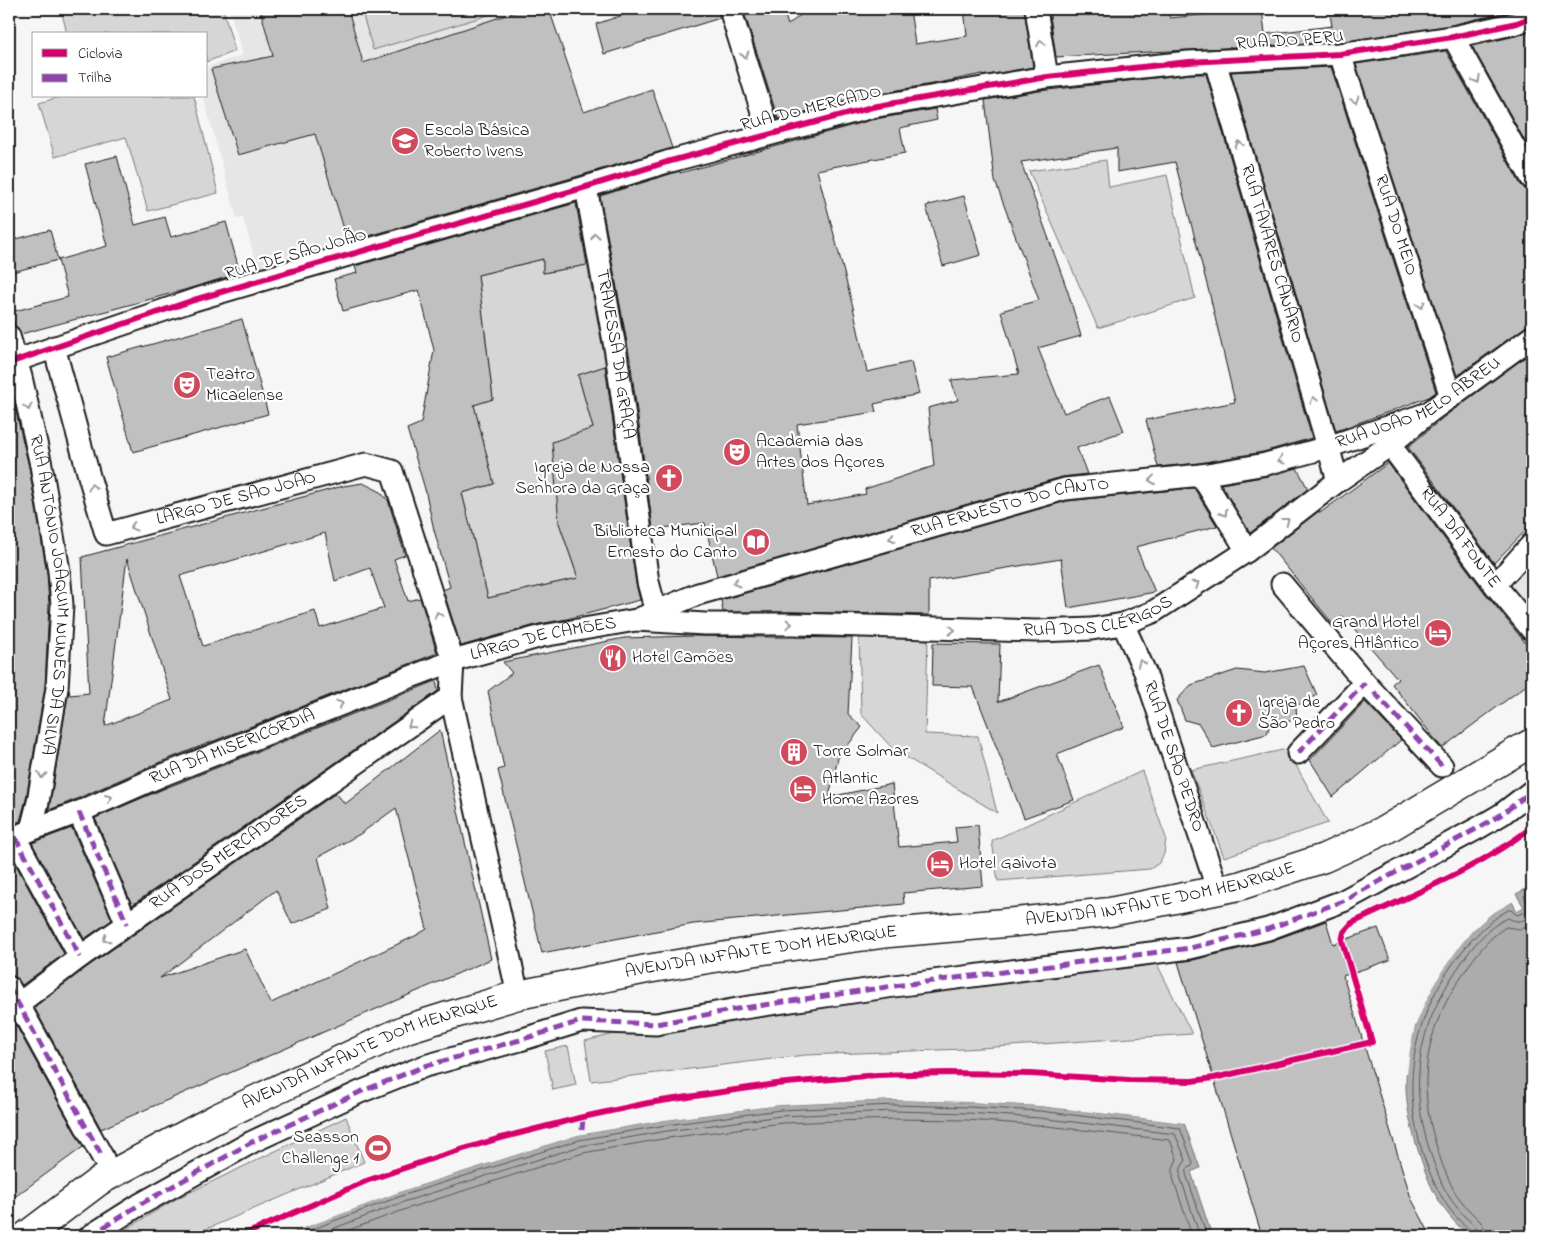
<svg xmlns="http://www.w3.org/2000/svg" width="1541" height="1245" viewBox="0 0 1541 1245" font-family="'Indie Flower',sans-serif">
  <rect width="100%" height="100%" fill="#f6f6f6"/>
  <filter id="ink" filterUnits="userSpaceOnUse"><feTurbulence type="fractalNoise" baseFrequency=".02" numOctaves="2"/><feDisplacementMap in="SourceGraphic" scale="10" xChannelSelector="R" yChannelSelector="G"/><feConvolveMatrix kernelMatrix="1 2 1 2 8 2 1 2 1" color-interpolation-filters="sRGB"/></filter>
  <g filter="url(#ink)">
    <path fill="#e6e6e6" d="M229 9H549L604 171 258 269 243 218 237 219 203 96H206V67L243 55Z
      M1532 551V617L1504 581Z"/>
    <path fill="#d6d6d6" stroke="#797979" d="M61 9H223L235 51 206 62V34H67Z
      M361 9H508L373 50Z
      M63 96H194L218 193 148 211 126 137 55 157 39 103Z
      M1106 160 1109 187 1167 175 1195 298 1098 328 1029 171Z
      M543 259V273L587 265 606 366 578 375 593 428 559 523 578 578 488 598 462 493 494 484 474 405 493 399 478 275Z
      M859 634 928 640 925 734 978 736 997 813 893 749 861 714Z
      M1287 749 1328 823 1224 857 1191 770Z
      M1142 771 1166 838 1164 854 1159 863 1150 869 998 881 992 841Z
      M1157 964 1192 1034 965 1049 805 1055 591 1081 585 1041 656 1024 1028 976Z
      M568 1046 576 1085 553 1090 545 1051Z
      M346 1117 364 1162 190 1236H115L174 1200Z"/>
    <path fill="#acacac" stroke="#727272" d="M1532 886V1236H1469C1442 1212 1431 1191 1420 1156 1413 1135 1407 1112 1406 1089 1404 1027 1441 954 1489 916 1496 910 1505 906 1512 902L1517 911 1524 907 1516 894Z
      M894 1100 968 1102 1040 1106 1184 1123 1200 1168 1191 1172 1212 1236H285L329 1217 402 1191 578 1135 665 1120 780 1105Z"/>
    <path fill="#f6f6f6" d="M1511 900 1512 902 1491 914 1473 930 1462 943 1442 971 1426 1001 1415 1027 1410 1050 1407 1073H1405L1407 1049 1413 1026 1423 1000 1440 970 1460 941 1471 928 1489 912Z
      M894 1098 968 1099 1040 1104 1183 1121 1184 1123 1040 1106 968 1102 894 1100 780 1105 665 1120 578 1135 402 1191 282 1236 284 1234 328 1215 402 1188 577 1133 665 1117 780 1102Z"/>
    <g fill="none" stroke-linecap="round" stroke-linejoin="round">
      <path stroke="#565656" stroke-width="1" d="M297 1236 331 1222 404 1195 579 1140 666 1125 780 1110 894 1105 968 1107 1040 1111 1180 1128 1193 1163 1192 1166 1187 1169 1186 1174 1207 1236
        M314 1236 406 1201 581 1146 667 1131 781 1116 894 1111 968 1113 1039 1118 1175 1134 1186 1160 1181 1168 1180 1176 1200 1236
        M333 1236 409 1208 583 1153 668 1138 782 1123 894 1119 967 1120 1038 1125 1170 1140 1177 1159 1173 1168V1178L1192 1236
        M1472 1236C1471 1228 1463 1225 1458 1219 1447 1207 1439 1193 1432 1178 1400 1103 1406 1032 1452 965 1468 943 1484 924 1508 910H1511L1517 915 1526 912 1528 906 1524 896 1532 891
        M1479 1236C1478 1226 1470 1222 1464 1216 1459 1210 1454 1204 1450 1198 1445 1191 1441 1182 1438 1174 1407 1096 1412 1034 1460 965 1472 947 1487 927 1508 918 1517 923 1525 922 1532 914
        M1486 1236C1486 1223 1476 1218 1468 1209 1464 1204 1460 1199 1456 1194 1452 1188 1449 1180 1446 1173 1442 1165 1440 1157 1437 1148 1416 1082 1425 1028 1465 971 1476 955 1489 937 1506 927L1520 929 1532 924"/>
    </g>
    <path fill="#c0c0c0" stroke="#1c1c1c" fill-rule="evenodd" d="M260 9H348L363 63 524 9H549L584 112 652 89 672 148 582 175 348 242 315 134 238 155 211 69 273 56Z
      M641 9H718L720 18 604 54 596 24Z
      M743 9H783L788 25 804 12 827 9H910L915 44 967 36 964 9H1024L1033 67 982 76V74L943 82 870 95 778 119Z
      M1049 9H1167L1170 18 1262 9 1265 34 1332 26 1329 9H1519L1451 25 1339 42 1056 57Z
      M1532 30V154L1472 46 1520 35Z
      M1446 51 1521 185 1526 190 1532 191V325L1525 327 1457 376 1356 64Z
      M1331 67 1436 392 1429 397 1336 431 1231 72Z
      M1190 74H1206L1312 438 1263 452 1199 463 1158 467 1146 420 1235 402 1210 296 1175 162 1117 172V148L1021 162 1068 292 1081 336 1038 348 1064 413 1110 396 1124 431 1077 448 1087 474 1062 477 717 576 705 523 653 529 630 359 600 196 670 174 680 171V173L875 119 935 109 937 120 900 128 905 153 817 170 853 307 867 372 911 362 919 394 874 404 876 412 797 424 807 505 866 494 865 489 934 466 928 408 958 400 951 380 1019 374 1001 311 1039 300 995 181 985 100 1039 91Z
      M117 156 135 225 165 217 171 237 226 222 240 273 184 290 21 334 15 326 11 312 68 297 58 260 107 246 85 164Z
      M964 196 981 255 943 266 926 206Z
      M576 203 587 265 543 273V259L478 275 493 399 474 405 494 484 462 493 488 598 578 578 559 523 552 442 593 428 578 375 605 366 636 584 640 600 567 619 539 624 461 646 443 590 450 587 434 530 425 489 407 429 421 423 434 350 419 290 343 311 334 279 357 273 355 266Z
      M50 230 58 260 9 273V241Z
      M242 319 268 414 133 452 106 357Z
      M1532 352V524L1494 563 1408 447 1445 416Z
      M9 395H12L29 467 47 573 49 605 45 687 26 799 20 821 9 826Z
      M1388 463 1485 593 1532 651V681L1442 748 1392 684 1398 679 1343 616 1333 624 1271 548 1319 511 1320 513Z
      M1297 468 1308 489 1250 533 1221 484 1268 476Z
      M363 483 379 491 388 500 405 555 394 559 408 601 420 598 437 653 158 763 74 800 49 810 69 689 70 695 89 693 82 557 343 486ZM325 533 335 581 370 568 384 608 320 628 315 611 203 646 180 576ZM127 559 172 700 105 726Z
      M1194 488 1217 526 1136 547 1155 592 1068 608 1061 559 929 581V615L794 612H723L721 600 1067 501Z
      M693 636 852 638 848 714 862 727 838 758 829 797 892 784 899 847 957 842 955 827 978 825 983 886 903 893 904 904 693 924 542 953 498 770 504 768 488 691 512 673 503 662 624 638Z
      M933 643 1000 644 998 702 1099 665 1124 727 1057 754 1074 800 1024 818 973 687 932 686Z
      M1304 666 1317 695 1296 706 1297 720 1270 724 1267 734 1213 748 1199 724 1185 720 1177 700 1191 685 1237 670 1265 673Z
      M436 681 438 691 132 905 95 818 168 787Z
      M1365 702 1401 740 1333 797 1310 760Z
      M440 730 491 959 101 1129 34 1007 87 967 336 793 345 804ZM396 808 427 929 415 936 271 1003 245 949 160 978 276 890 292 924 331 909 318 857 360 834Z
      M72 828 112 920 84 939 32 843Z
      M9 852 64 954 22 985 16 977 9 975Z
      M1326 921 1333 944 1378 928 1390 960 1343 976 1411 1198 1431 1236H1262L1178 962 1193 960 1271 941Z
      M14 1022 83 1147 9 1201V1023Z"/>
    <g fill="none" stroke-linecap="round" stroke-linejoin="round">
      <g stroke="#1c1c1c" stroke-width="25">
        <g id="street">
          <path d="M730 9 769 134"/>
          <path d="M1036 9 1047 77"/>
          <path d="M1453 37 1532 179"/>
          <path id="s1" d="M1340 54 1451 397"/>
          <path id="s2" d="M1215 61 1338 481"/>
          <path id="s3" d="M586 187 616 353 648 582 656 612"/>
          <path id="s4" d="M9 336 21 377 41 465 59 571 62 605 57 688 38 802 31 830"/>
          <path id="s5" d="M54 347 89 476 106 534 366 464 392 471 453 661 451 697 518 995"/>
          <path d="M9 363 194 300 289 272 586 187 667 162 872 107 1047 77 1189 62 1340 54 1453 37 1517 23 1532 17"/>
          <path id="s6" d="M1390 445 1495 585 1532 630"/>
          <path d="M1201 475 1247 551"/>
          <path d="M1282 584 1365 683 1442 766"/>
          <path d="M1495 585 1532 544"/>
          <path id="s7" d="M641 618 698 594 1065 489 1201 475 1266 464 1328 447 1428 413 1532 337"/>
          <path id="s8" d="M1123 624 1145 672 1218 891"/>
          <path d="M1298 753 1365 683"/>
          <path d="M79 812 127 924"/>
          <path d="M15 837 80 957"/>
          <path id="s9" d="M9 840 31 830 79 812 163 775 405 679 453 661 542 636 636 620 705 624H794L1037 631 1092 629 1123 624 1153 612 1247 551 1338 481 1390 445 1428 413"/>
          <path d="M9 987 103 1158"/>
          <path id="s10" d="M9 1011 80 957 451 697"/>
          <path d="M90 1236 139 1205 252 1142 360 1092 425 1066 520 1040 581 1021 656 1024 743 1008 894 986 1190 948 1268 929 1343 901 1480 827 1502 814 1532 791"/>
        </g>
      </g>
      <g stroke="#1c1c1c" stroke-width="31">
        <g id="secondary">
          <path id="s11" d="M26 1236 99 1181 217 1118 406 1029 448 1016 518 995 647 969 757 951 889 933 1016 922 1110 912 1239 886 1324 858 1385 830 1519 750 1532 743"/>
        </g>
      </g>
      <use href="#street" stroke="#fff" stroke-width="21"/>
      <use href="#secondary" stroke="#fff" stroke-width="28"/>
      <path stroke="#8e44ad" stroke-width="5" stroke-dasharray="10 5" stroke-linecap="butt" d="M1374 692 1442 766
        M1298 753 1365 683
        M79 812 127 924
        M15 837 80 957
        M9 987 103 1158
        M582 1130 583 1117
        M90 1236 139 1205 252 1142 360 1092 425 1066 520 1040 581 1021 656 1024 743 1008 894 986 1190 948 1268 929 1343 901 1480 827 1502 814 1532 791"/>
      <g stroke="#fff" stroke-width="9">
        <path id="cycleway" d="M9 363 194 300 289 272 586 187 667 162 872 107 1047 77 1189 62 1340 54 1453 37 1517 23 1532 17
          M241 1236 366 1181 437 1157 497 1139 583 1117 648 1103 776 1084 877 1075 946 1073 1030 1074 1129 1080 1192 1081 1214 1078 1372 1042 1342 941 1344 932 1352 923C1413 894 1479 868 1532 827"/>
      </g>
      <use href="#cycleway" stroke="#d6006c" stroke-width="6"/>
    </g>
    <defs><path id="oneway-chevron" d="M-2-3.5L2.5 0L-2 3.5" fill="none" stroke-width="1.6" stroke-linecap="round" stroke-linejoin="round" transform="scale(1.25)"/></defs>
    <g stroke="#999">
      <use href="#oneway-chevron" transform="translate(1041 43) rotate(-99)"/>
      <use href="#oneway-chevron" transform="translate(745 55) rotate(73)"/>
      <use href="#oneway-chevron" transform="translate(1477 80) rotate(61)"/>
      <use href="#oneway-chevron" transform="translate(1355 100) rotate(72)"/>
      <use href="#oneway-chevron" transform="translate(1239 144) rotate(-106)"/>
      <use href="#oneway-chevron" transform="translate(595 236) rotate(-100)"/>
      <use href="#oneway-chevron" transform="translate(1421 305) rotate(72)"/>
      <use href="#oneway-chevron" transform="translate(1314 400) rotate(-106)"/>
      <use href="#oneway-chevron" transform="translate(28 407) rotate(77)"/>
      <use href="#oneway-chevron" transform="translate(1281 460) rotate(165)"/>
      <use href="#oneway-chevron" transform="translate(1152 480) rotate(174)"/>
      <use href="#oneway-chevron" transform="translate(92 487) rotate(-107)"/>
      <use href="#oneway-chevron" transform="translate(1224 513) rotate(59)"/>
      <use href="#oneway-chevron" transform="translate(1286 521) rotate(-37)"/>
      <use href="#oneway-chevron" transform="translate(133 527) rotate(165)"/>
      <use href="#oneway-chevron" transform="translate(892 538) rotate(164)"/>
      <use href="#oneway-chevron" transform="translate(736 583) rotate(164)"/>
      <use href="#oneway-chevron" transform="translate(1196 584) rotate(-33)"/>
      <use href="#oneway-chevron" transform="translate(438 615) rotate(-108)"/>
      <use href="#oneway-chevron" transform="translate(789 624) rotate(1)"/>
      <use href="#oneway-chevron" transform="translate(952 630) rotate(1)"/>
      <use href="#oneway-chevron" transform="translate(1141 663) rotate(-114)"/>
      <use href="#oneway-chevron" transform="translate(340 704) rotate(-21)"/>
      <use href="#oneway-chevron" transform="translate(411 725) rotate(145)"/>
      <use href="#oneway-chevron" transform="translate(42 775) rotate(99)"/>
      <use href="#oneway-chevron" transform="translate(109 798) rotate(-24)"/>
      <use href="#oneway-chevron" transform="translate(106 939) rotate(146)"/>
    </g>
  </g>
  <defs>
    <g id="school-disc" transform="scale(1.4375)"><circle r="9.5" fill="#d1495b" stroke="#fff"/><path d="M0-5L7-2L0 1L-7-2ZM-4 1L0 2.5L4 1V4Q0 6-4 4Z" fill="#fff"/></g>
    <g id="theatre-disc" transform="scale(1.4375)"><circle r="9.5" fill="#d1495b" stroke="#fff"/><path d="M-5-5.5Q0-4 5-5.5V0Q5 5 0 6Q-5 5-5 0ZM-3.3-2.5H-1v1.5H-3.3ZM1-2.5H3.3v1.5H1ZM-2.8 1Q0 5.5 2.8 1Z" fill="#fff"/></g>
    <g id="church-disc" transform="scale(1.4375)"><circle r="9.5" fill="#d1495b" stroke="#fff"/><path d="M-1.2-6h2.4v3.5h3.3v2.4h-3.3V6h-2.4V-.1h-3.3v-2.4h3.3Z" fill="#fff"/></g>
    <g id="library-disc" transform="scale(1.4375)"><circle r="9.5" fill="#d1495b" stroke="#fff"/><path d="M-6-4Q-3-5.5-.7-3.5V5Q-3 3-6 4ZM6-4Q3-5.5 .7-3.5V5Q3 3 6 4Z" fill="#fff"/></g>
    <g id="hotel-disc" transform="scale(1.4375)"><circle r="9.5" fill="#d1495b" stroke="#fff"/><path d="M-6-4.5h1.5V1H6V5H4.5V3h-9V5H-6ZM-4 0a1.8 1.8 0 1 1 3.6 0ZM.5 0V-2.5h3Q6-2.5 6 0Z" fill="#fff"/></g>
    <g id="restaurant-disc" transform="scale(1.4375)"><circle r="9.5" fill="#d1495b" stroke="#fff"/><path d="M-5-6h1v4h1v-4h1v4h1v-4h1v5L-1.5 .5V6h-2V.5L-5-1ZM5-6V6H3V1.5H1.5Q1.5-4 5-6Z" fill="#fff"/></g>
    <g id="building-disc" transform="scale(1.4375)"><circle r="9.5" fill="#d1495b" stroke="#fff"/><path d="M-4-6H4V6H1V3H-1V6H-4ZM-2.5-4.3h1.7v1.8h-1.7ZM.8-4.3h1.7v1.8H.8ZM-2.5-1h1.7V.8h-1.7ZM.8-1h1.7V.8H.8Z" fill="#fff"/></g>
    <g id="stadium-disc" transform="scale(1.4375)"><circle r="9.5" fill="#d1495b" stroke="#fff"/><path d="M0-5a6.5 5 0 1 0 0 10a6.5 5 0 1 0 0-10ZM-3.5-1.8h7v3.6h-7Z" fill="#fff"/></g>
  </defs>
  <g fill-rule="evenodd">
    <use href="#school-disc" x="405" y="141"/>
    <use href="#theatre-disc" x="187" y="385"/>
    <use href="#theatre-disc" x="737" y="452"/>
    <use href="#church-disc" x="669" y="478"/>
    <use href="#library-disc" x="756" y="542"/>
    <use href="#hotel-disc" x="1438" y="633"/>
    <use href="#restaurant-disc" x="613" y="658"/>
    <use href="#church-disc" x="1239" y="713"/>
    <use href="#building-disc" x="794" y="752"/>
    <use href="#hotel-disc" x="803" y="789"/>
    <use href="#hotel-disc" x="940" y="864"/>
    <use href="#stadium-disc" x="378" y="1148"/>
  </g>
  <g text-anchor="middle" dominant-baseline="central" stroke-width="4.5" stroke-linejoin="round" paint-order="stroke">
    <g font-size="18" fill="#1c1c1c" stroke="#fff">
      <text transform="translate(1290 41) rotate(-4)">RUA DO PERU</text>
      <text transform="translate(811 109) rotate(-14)">RUA DO MERCADO</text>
      <text stroke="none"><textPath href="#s1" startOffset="180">RUA DO MEIO</textPath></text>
      <text stroke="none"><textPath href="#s2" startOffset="201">RUA TAVARES CANÁRIO</textPath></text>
      <text transform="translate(296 255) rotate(-16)">RUA DE SÃO JOÃO</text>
      <text stroke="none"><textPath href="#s3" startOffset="170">TRAVESSA DA GRAÇA</textPath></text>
      <text stroke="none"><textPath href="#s7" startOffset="812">RUA JOÃO MELO ABREU</textPath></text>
      <text stroke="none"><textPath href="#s5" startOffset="329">LARGO DE SÃO JOÃO</textPath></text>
      <text stroke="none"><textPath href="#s7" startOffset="386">RUA ERNESTO DO CANTO</textPath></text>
      <text stroke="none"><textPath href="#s6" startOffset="116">RUA DA FONTE</textPath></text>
      <text stroke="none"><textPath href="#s4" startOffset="264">RUA ANTÓNIO JOAQUIM NUNES DA SILVA</textPath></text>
      <text stroke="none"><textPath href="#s9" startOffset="1131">RUA DOS CLÉRIGOS</textPath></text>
      <text stroke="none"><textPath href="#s9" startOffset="572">LARGO DE CAMÕES</textPath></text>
      <text stroke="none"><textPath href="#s9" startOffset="242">RUA DA MISERICÓRDIA</textPath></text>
      <text stroke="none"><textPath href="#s8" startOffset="142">RUA DE SÃO PEDRO</textPath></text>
      <text stroke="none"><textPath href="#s10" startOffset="271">RUA DOS MERCADORES</textPath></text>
      <text stroke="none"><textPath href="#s11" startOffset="1202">AVENIDA INFANTE DOM HENRIQUE</textPath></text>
      <text stroke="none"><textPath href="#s11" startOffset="798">AVENIDA INFANTE DOM HENRIQUE</textPath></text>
      <text stroke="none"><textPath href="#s11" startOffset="392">AVENIDA INFANTE DOM HENRIQUE</textPath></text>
    </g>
    <g font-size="18" fill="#1c1c1c" stroke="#fff" text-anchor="start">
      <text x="424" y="131">Escola Básica<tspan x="424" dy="21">Roberto Ivens</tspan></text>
      <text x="206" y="375">Teatro<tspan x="206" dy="21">Micaelense</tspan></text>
      <text x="756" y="442">Academia das<tspan x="756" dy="21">Artes dos Açores</tspan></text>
      <text x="650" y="468" text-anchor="end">Igreja de Nossa<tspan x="650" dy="21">Senhora da Graça</tspan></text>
      <text x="737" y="532" text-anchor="end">Biblioteca Municipal<tspan x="737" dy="21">Ernesto do Canto</tspan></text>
      <text x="1419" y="623" text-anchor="end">Grand Hotel<tspan x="1419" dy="21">Açores Atlântico</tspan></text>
      <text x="632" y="658">Hotel Camões</text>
      <text x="1258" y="703">Igreja de<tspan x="1258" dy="21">São Pedro</tspan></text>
      <text x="813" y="752">Torre Solmar</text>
      <text x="822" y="779">Atlantic<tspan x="822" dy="21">Home Azores</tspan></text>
      <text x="959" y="864">Hotel Gaivota</text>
      <text x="359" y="1138" text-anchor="end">Seasson<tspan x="359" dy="21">Challenge 1</tspan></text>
    </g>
  </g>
  <rect width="1541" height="1245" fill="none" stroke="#fff" stroke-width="30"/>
  <rect x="15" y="15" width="1511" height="1215" fill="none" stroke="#1c1c1c" stroke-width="2" filter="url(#ink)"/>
  <rect x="32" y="32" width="175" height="65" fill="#ffffff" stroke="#a4a4a4"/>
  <rect x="42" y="49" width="25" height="8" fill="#d6006c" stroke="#a4a4a4"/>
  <text x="78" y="58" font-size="15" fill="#1c1c1c">Ciclovia</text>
  <rect x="42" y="74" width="25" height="8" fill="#8e44ad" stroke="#a4a4a4"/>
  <text x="78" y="82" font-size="15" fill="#1c1c1c">Trilha</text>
</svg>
